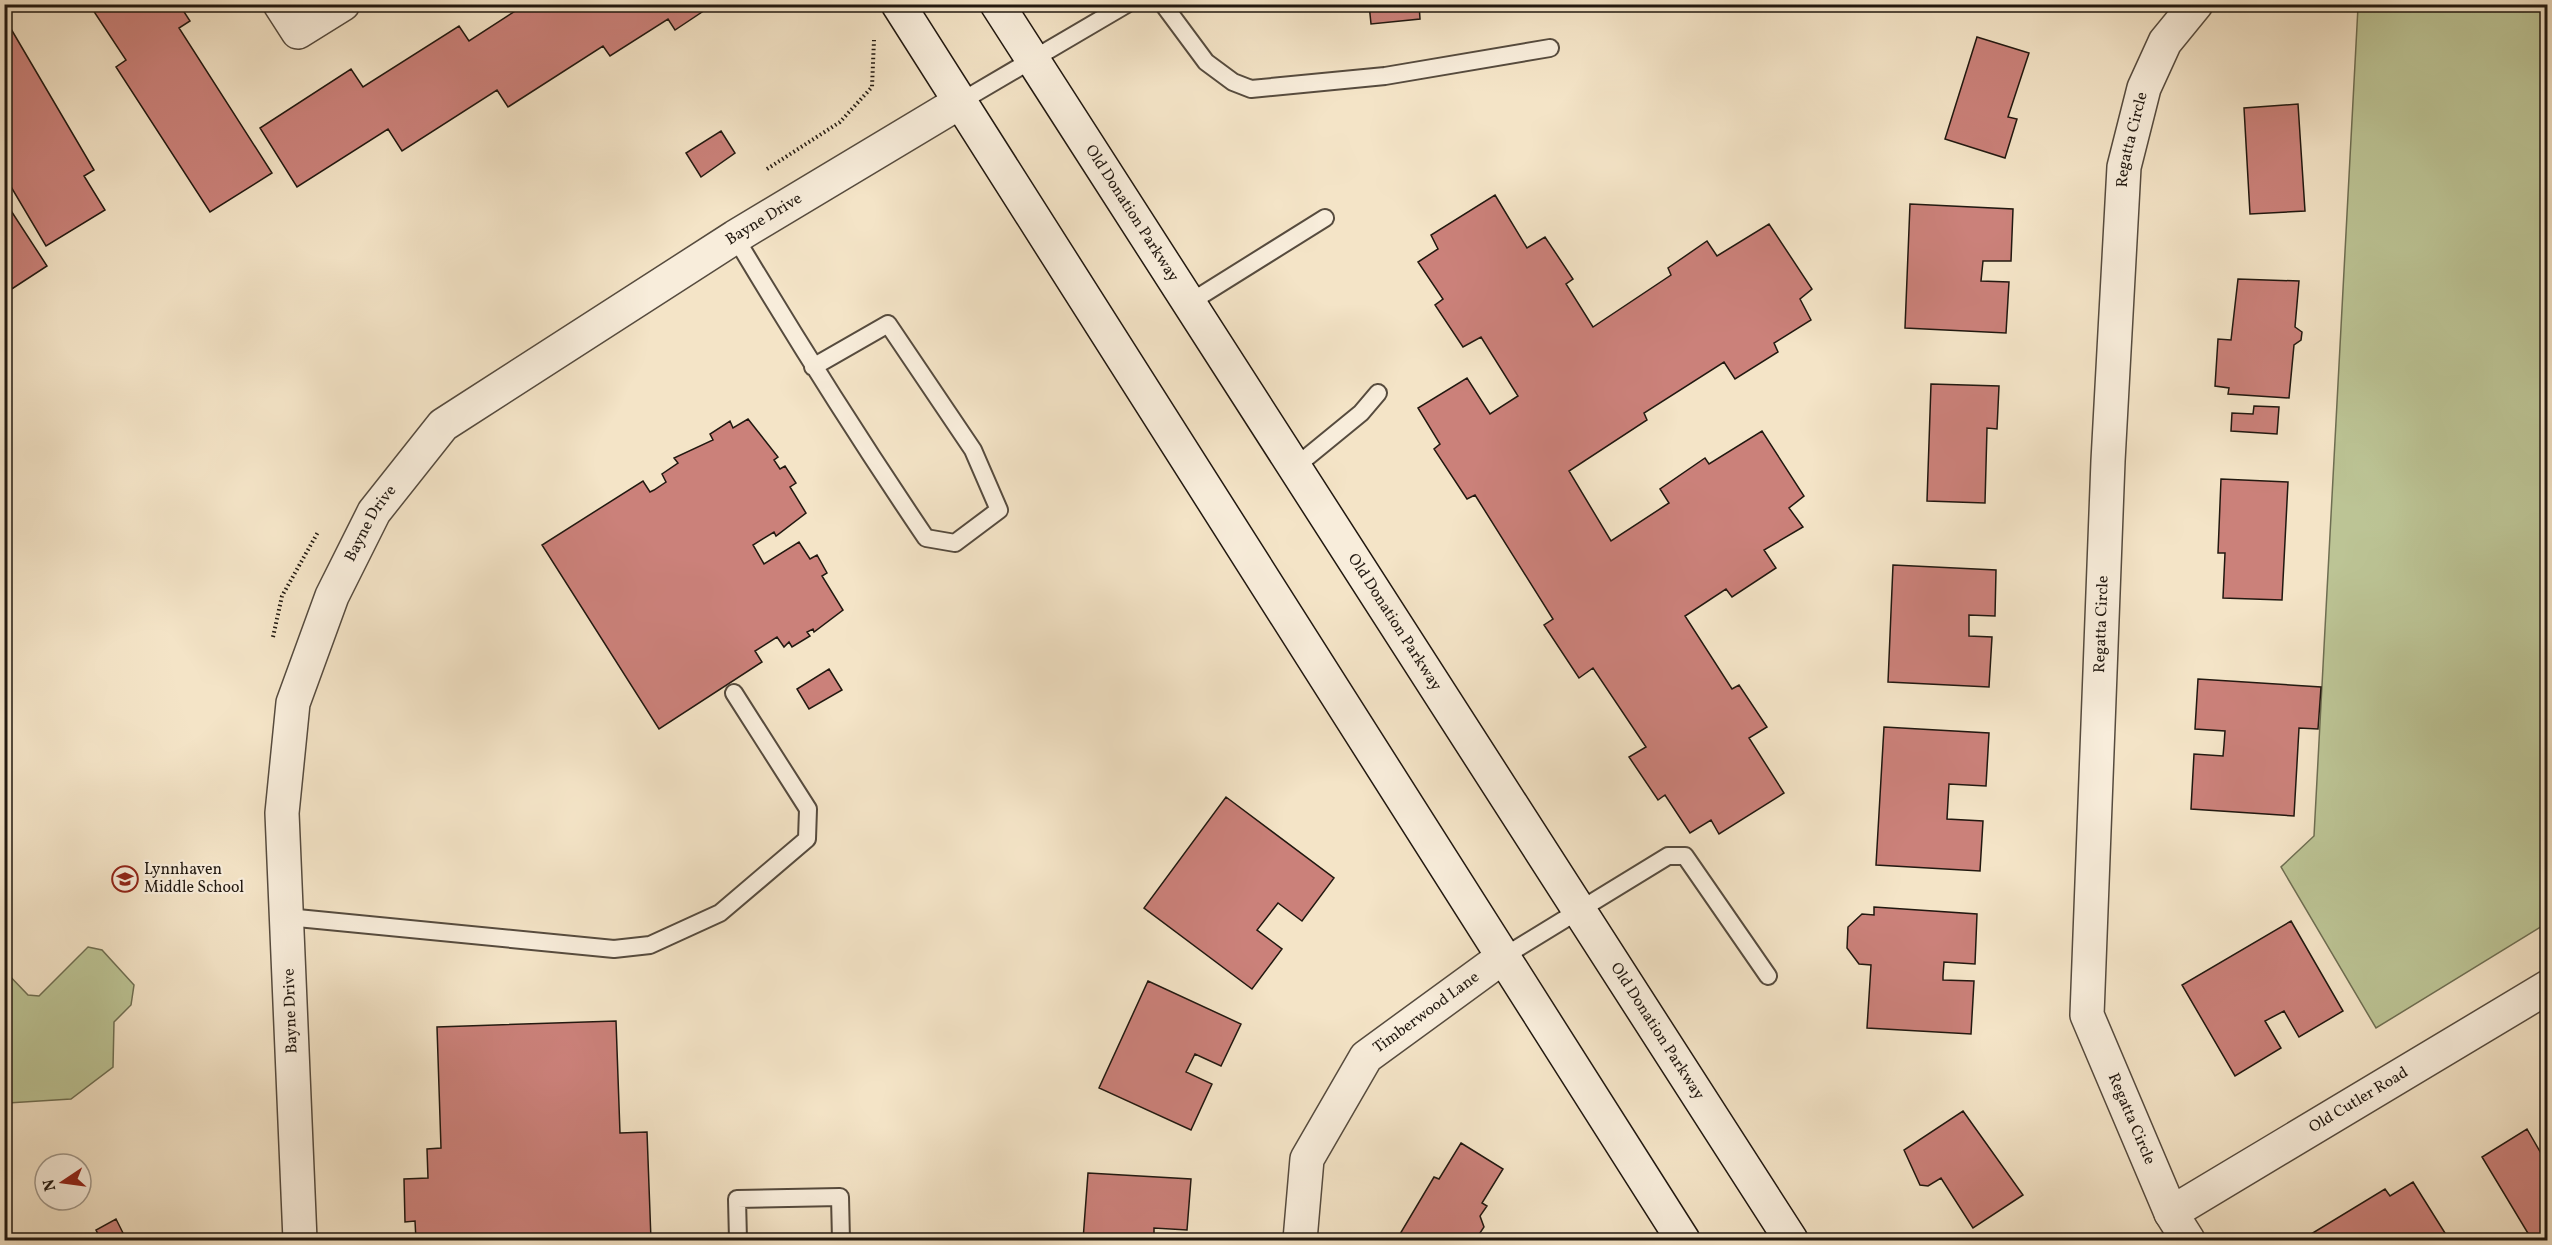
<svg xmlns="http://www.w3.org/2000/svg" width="2552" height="1245" viewBox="0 0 2552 1245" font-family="Vollkorn,serif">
  <rect width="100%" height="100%" fill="#f4e4c7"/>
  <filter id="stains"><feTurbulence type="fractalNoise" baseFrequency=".00333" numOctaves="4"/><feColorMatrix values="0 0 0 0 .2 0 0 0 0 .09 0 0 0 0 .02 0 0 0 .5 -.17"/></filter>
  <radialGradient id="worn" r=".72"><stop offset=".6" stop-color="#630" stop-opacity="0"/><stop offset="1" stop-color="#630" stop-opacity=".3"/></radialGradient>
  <path fill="#bcc495" stroke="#6e6e52" stroke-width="1.5" d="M2433 4 2547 5V923L2376 1028 2281 867 2314 836 2358 7Z
    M88 947 102 950 134 985 131 1005 114 1022 113 1067 71 1099 8 1103 4 1099 5 971 28 995 39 996Z"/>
  <path fill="#cb817a" stroke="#211810" stroke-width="1.5" d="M89 4H179L190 21 179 28 272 173 210 212 116 67 126 60Z
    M526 4H706L708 8 675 30 668 19 610 56 603 46 508 107 497 90 402 151 388 129 297 187 260 128 351 69 363 87 459 26 469 41Z
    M1369 4H1419L1420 19 1371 24Z
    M4 17 94 170 84 176 105 210 46 246 4 175Z
    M1977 37 2029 53 2008 117 2017 119 2005 158 1945 139Z
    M2298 104 2305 211 2250 214 2244 108Z
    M721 131 735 153 701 177 686 153Z
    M1495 195 1527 248 1545 237 1573 279 1566 284 1593 327 1671 275 1668 268 1707 241 1717 256 1769 224 1812 289 1800 299 1811 320 1774 343 1778 352 1735 379 1724 362 1644 413 1647 420 1569 471 1611 541 1669 503 1660 489 1705 458 1709 464 1762 431 1804 496 1789 508 1803 527 1764 550 1776 568 1732 597 1726 589 1685 616 1732 689 1739 685 1767 727 1749 738 1784 793 1719 834 1711 820 1690 833 1665 795 1658 800 1629 757 1646 747 1593 668 1579 678 1544 625 1553 619 1475 495 1467 499 1434 449 1440 444 1418 408 1467 378 1490 414 1518 396 1481 337 1463 347 1435 305 1443 299 1418 262 1438 249 1431 235Z
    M6 203 47 266 4 294V204Z
    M1910 204 2013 209 2011 261H1983L1981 281 2009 282 2006 333 1905 328Z
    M2238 279 2299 281 2295 327 2302 332 2301 340 2294 345 2289 398 2228 394 2229 388 2215 386 2218 339 2231 340Z
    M1931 384 1999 386 1997 429 1987 428 1985 503 1927 501Z
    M2254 406 2279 407 2277 434 2231 431 2232 413 2253 414Z
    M748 419 778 457 774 460 780 469 785 466 796 483 790 487 806 513 776 536 774 532 753 545 764 564 799 542 810 559 817 555 827 573 822 576 843 610 814 632 813 629 807 632 810 636 792 647 789 642 784 647 777 637 755 651 762 662 659 729 542 545 643 481 650 492 654 490 666 482 662 474 678 463 674 458 713 440 710 434 730 421 733 428Z
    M2221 479 2288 482 2282 600 2223 598 2225 553H2218Z
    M1893 565 1996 570 1995 616 1969 615V636L1992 637 1989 687 1888 682Z
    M829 669 842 690 809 709 797 689Z
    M2198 679 2321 687 2318 729 2299 728 2294 816 2191 809 2194 754 2223 756 2224 745 2225 731 2195 729Z
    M1884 727 1989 733 1986 786 1949 784 1947 819 1983 821 1980 871 1876 865Z
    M1226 797 1334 878 1302 921 1278 903 1257 930 1282 949 1252 989 1144 908Z
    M1874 907 1977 914 1975 964 1944 962 1943 976V980L1974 981 1971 1034 1867 1028 1871 965 1859 964 1847 948 1848 927 1862 914 1874 915Z
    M2291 921 2343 1011 2299 1037 2284 1011 2265 1021 2281 1048 2235 1076 2182 985Z
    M1148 981 1241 1024 1221 1066 1195 1054 1186 1072 1212 1084 1191 1130 1099 1088Z
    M616 1021 620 1133 647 1132 651 1240H416L415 1221 405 1222 404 1179 428 1178 427 1149 441 1148 437 1027Z
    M1963 1111 2023 1195 1973 1228 1941 1178 1928 1186 1920 1185 1904 1150Z
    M2527 1129 2542 1155 2548 1152V1236L2540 1240H2532L2482 1157Z
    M1461 1143 1503 1169 1482 1203 1487 1206 1480 1216 1484 1227 1476 1239H1397L1434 1177 1439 1179Z
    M1088 1173 1191 1179 1187 1230 1154 1228V1240H1083Z
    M2413 1182 2445 1233 2432 1240H2315L2311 1234 2385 1189 2390 1196Z
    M116 1219 126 1239 101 1240 96 1230Z"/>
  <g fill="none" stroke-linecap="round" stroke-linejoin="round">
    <g stroke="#564b3e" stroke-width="20">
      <path id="lane" d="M1163 4 1206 62 1233 82 1251 89 1385 76 1550 48
        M960 102 1127 4
        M735 237C796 339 859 439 926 538L955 543 999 510 973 450 888 324 813 367
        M1189 303 1325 218
        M1295 467 1361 413 1378 393
        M287 917 614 949 650 945 720 913 807 839 808 809 734 693
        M1503 957 1668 856H1685L1768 976
        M738 1240 737 1199 840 1197 841 1240"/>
    </g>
    <g stroke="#564b3e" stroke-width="36">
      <g id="street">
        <path d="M280 4 298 32 343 4"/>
        <path id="s1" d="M2171 1213 2548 987"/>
        <path id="s2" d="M300 1240 282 813 293 703 332 596 374 512 443 425 735 237 960 102"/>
        <path id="s3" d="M1300 1240 1307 1159 1366 1057 1503 957"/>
        <path id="s4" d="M2188 1240 2171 1213 2087 1015 2108 461 2124 167 2144 88 2165 42 2196 4"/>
      </g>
    </g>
    <g stroke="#211810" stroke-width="36">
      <g id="secondary">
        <path d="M898 4 1683 1240"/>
        <path id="s5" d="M997 4 1791 1240"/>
      </g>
    </g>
    <path stroke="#211810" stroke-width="4" stroke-dasharray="1.5 3" stroke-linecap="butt" d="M767 169 840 122 872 87 874 40
      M273 637 282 596 318 532"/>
    <use href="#lane" stroke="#f8eddb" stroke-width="16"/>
    <use href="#street" stroke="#f8eddb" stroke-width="33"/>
    <use href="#secondary" stroke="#f8eddb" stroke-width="33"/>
  </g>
  <defs>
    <g id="school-ring" transform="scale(1.35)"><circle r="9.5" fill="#f8eddb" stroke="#8f2418" stroke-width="1.5"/><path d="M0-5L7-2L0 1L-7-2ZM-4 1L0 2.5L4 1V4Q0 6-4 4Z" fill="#8f2418"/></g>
  </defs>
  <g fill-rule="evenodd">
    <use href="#school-ring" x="125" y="879"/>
  </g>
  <g text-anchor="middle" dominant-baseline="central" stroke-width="4.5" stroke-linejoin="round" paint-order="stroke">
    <g font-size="16" fill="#211810" stroke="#f8eddb">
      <text stroke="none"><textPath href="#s4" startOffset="1124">Regatta Circle</textPath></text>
      <text stroke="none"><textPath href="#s5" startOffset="249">Old Donation Parkway</textPath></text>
      <text stroke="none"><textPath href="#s2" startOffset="1238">Bayne Drive</textPath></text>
      <text stroke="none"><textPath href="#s2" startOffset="734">Bayne Drive</textPath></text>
      <text stroke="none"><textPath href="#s5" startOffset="735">Old Donation Parkway</textPath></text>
      <text stroke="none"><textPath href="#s4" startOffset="638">Regatta Circle</textPath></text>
      <text transform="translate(291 1011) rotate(-92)">Bayne Drive</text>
      <text stroke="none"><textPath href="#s3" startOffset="274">Timberwood Lane</textPath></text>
      <text stroke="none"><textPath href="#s5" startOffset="1221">Old Donation Parkway</textPath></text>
      <text stroke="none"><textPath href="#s1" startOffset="219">Old Cutler Road</textPath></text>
      <text transform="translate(2131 1119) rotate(67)">Regatta Circle</text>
    </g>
    <g font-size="16" fill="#211810" stroke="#f8eddb" text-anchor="start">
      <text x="144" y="870">Lynnhaven<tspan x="144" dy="18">Middle School</tspan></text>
    </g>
  </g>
  <rect width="2552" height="1245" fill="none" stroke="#f4e4c7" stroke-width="24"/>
  <rect x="6" y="6" width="2540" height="1233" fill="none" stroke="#211810" stroke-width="3"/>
  <rect x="12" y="12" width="2528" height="1221" fill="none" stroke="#211810" stroke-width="1.5"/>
  <g transform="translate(63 1182) rotate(257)"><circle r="28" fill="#f8eddb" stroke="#a2988a" stroke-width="1.5"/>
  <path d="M0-4.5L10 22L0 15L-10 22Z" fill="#8f2418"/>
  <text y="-9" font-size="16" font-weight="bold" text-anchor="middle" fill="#211810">N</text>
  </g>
  <rect width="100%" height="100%" filter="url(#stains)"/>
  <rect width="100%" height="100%" fill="url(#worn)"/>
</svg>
